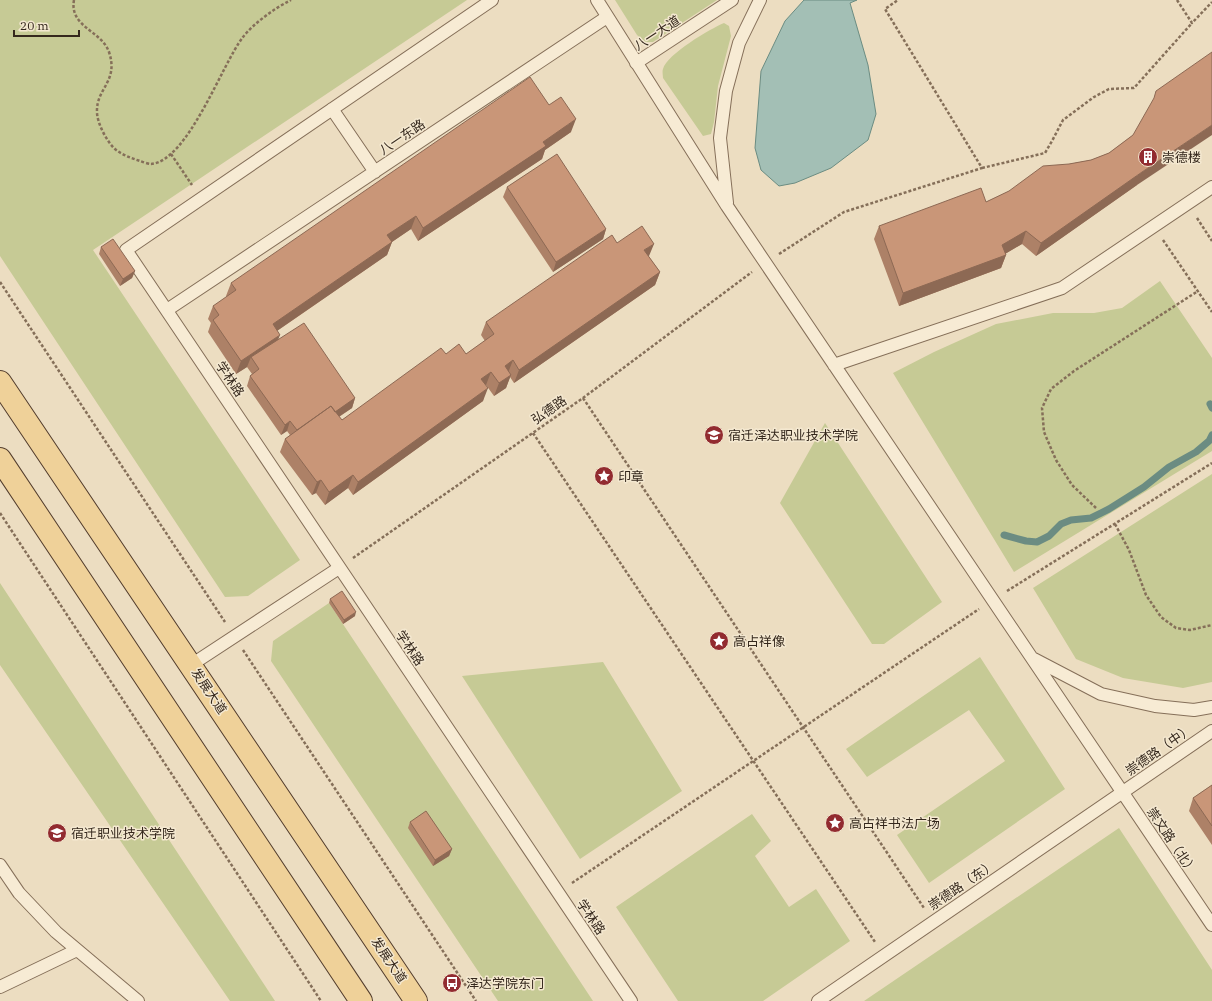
<svg xmlns="http://www.w3.org/2000/svg" width="1212" height="1001" viewBox="0 0 1212 1001" font-family="'IBM Plex Serif','Noto Sans SC',serif">
  <rect width="100%" height="100%" fill="#ecddc1"/>
  <path fill="#c6ca95" d="M0 0H467L93 250 300 560 248 596 225 597 0 256Z
    M615 0H717L653 42H645L637 35Z
    M724 23 729 26 731 36 718 86 714 122 711 134 703 136 663 78C663 76 662 71 663 69 667 54 710 29 724 23Z
    M1160 281 1212 358V451L1014 572 893 373 934 352 996 324 1053 313H1094L1122 308Z
    M825 423 942 602 884 644H872L780 503Z
    M1212 474V682L1183 688 1123 678 1076 659 1033 588Z
    M0 583 275 1001H230L0 665Z
    M329 603 593 1001H498L271 661 273 641Z
    M980 657 1065 789 929 883 897 835 1005 761 969 710 867 777 846 749Z
    M603 662 682 791 580 859 462 676Z
    M752 814 771 841 755 856 789 907 816 889 850 941 763 1001H678L616 907Z
    M1119 828 1212 970V1001H864Z"/>
  <path fill="#a3bfb5" stroke="#6b8c82" d="M804 0H857L850 3 868 65 876 114 868 140 831 168 795 183 779 186 761 170 755 148 761 71 785 21Z"/>
  <g fill="none" stroke-linecap="round" stroke-linejoin="round">
    <path stroke="#6b8c82" stroke-width="7" d="M1210 404 1212 408
      M1004 535 1026 541 1037 542 1049 536 1061 524 1071 520 1091 518 1109 509 1144 487 1169 467 1196 452 1209 441 1212 435"/>
    <g stroke="#856f59" stroke-width="14">
      <path id="lane" d="M492 0 126 250 631 1001
        M597 0 727 206 1212 925
        M636 63 732 0
        M332 109 375 172
        M727 203 720 138 726 91 739 43 760 0
        M167 310 607 17
        M834 365 1062 288 1212 187
        M1034 659 1101 694 1155 706 1194 710 1212 707
        M191 665 339 568
        M0 865 19 893 56 932 138 1001
        M0 987 77 950
        M818 1001 1212 731"/>
    </g>
    <g stroke="#533d2d" stroke-width="24">
      <path id="primary" d="M0 382 416 1001
        M0 459 361 1001"/>
    </g>
    <path stroke="#856f59" stroke-width="2.5" stroke-dasharray="3 2" stroke-linecap="butt" d="M74 0C69 27 102 31 109 52 119 82 96 88 97 112 97 123 107 142 115 149 122 155 131 158 140 161 143 162 148 164 151 164 188 161 222 64 243 37 254 23 275 8 291 0
      M1177 0 1192 23 1212 2
      M171 154 192 185
      M982 168 1045 153 1052 141 1063 120 1094 97 1109 89 1134 88 1192 23
      M1197 218 1212 241
      M1163 240 1212 312
      M779 254 844 212 982 168 885 9 898 0
      M0 282 225 622
      M583 398 924 908
      M533 433 875 942
      M1096 508 1072 485 1056 460 1044 432 1042 408 1051 389 1074 371 1198 291
      M0 513 321 1001
      M1115 524 1129 550 1146 595 1161 617 1176 628 1190 630 1212 625
      M353 558 583 398 752 272
      M1007 591 1212 463
      M243 650 476 1001
      M572 883 979 609"/>
    <use href="#lane" stroke="#f7ebd4" stroke-width="12"/>
    <use href="#primary" stroke="#efd199" stroke-width="22"/>
  </g>
  <path fill="#ad8167" d="M549 105 571 132 545 150 542 159 418 241 411 229 392 242 387 255 277 331 278 339 355 398 352 408 339 417 342 420 446 354H466L485 341 481 335 486 322 617 243 649 257 660 272 655 285 514 383 510 377 506 388 494 396 486 385 483 401 353 495 348 488 325 505 316 493 312 495 280 452 285 439 290 435 287 431 281 435 247 386 250 376 252 374 247 367 236 374 208 332 211 323 208 319 213 306 227 297 226 296 231 283Z
    M1133 135 1137 185 1036 256 1022 244 1005 254 1006 255 1001 268 899 306 874 239 879 226 986 202 1069 164 1091 160 1109 153Z
    M507 187 606 229 603 239 553 272 503 197Z
    M101 247 135 271 132 278 120 286 99 254Z
    M330 599 355 616 343 624 329 603Z
    M1212 785V845L1189 811 1193 798Z
    M410 822 452 849 449 856 433 866 408 828Z"/>
  <path fill="#8d6954" d="M576 119 571 132 545 150 542 159 418 241 423 228 543 142Z
    M1212 125V135L1137 185 1036 256 1041 243 1142 172Z
    M416 216 411 229 383 248 387 235Z
    M606 229 603 239 553 272 556 262Z
    M1026 231 1022 244 998 258 1006 255 1001 268 899 306 903 293Z
    M392 242 387 255 268 337 273 324Z
    M654 244 649 256 639 263 644 250Z
    M135 271 132 278 120 286 123 279Z
    M660 272 655 285 514 383 519 370Z
    M280 335 275 348 251 357 247 367 236 374 241 361Z
    M513 360 508 373 505 366Z
    M491 372 486 385 476 392 481 379Z
    M511 375 506 388 494 396 499 383Z
    M488 388 483 401 353 495 358 482Z
    M355 398 352 408 329 423 333 413Z
    M290 421 287 431 281 435 285 425Z
    M353 475 348 488 325 505 329 492Z
    M321 480 316 493 312 495 317 482Z
    M356 612 355 616 343 624 344 620Z
    M452 849 449 856 433 866 435 860Z"/>
  <path fill="#c99678" stroke="#8d6954" d="M1212 52V125L1142 172 1041 243 1026 231 1002 245 1006 255 903 293 879 226 981 188 986 202 1009 191 1043 166 1069 164 1091 160 1109 153 1133 135 1154 98 1156 91Z
    M530 77 549 105 561 97 576 119 543 142 546 146 423 228 416 216 387 235 392 242 273 324 280 335 241 361 213 320 219 315 213 306 236 290 231 283Z
    M557 154 606 229 556 262 507 187Z
    M642 226 654 244 644 250 660 272 519 370 513 360 505 366 511 375 499 383 491 372 481 379 488 388 358 482 353 475 329 492 321 480 317 482 285 439 331 406 342 420 441 348 446 354 459 344 466 354 494 334 486 322 612 235 617 243Z
    M113 239 135 271 123 279 101 247Z
    M304 323 355 398 335 412 331 406 297 430 290 421 285 425 250 376 259 369 251 357Z
    M342 591 356 612 344 620 330 599Z
    M1212 785V826L1193 798Z
    M426 811 452 849 435 860 410 822Z"/>
  <defs>
    <g id="building-disc" transform="scale(1)"><circle r="9.5" fill="#922b30" stroke="#f4e8d0"/><path d="M-4-6H4V6H1V3H-1V6H-4ZM-2.5-4.3h1.7v1.8h-1.7ZM.8-4.3h1.7v1.8H.8ZM-2.5-1h1.7V.8h-1.7ZM.8-1h1.7V.8H.8Z" fill="#fff"/></g>
    <g id="university-disc" transform="scale(1)"><circle r="9.5" fill="#922b30" stroke="#f4e8d0"/><path d="M0-5L7-2L0 1L-7-2ZM-4 1L0 2.5L4 1V4Q0 6-4 4Z" fill="#fff"/></g>
    <g id="sight-disc" transform="scale(1)"><circle r="9.5" fill="#922b30" stroke="#f4e8d0"/><path d="M0-6L1.8-2.2L6-1.7L2.9 1.2L3.7 5.4L0 3.3L-3.7 5.4L-2.9 1.2L-6-1.7L-1.8-2.2Z" fill="#fff"/></g>
    <g id="bus-disc" transform="scale(1)"><circle r="9.5" fill="#922b30" stroke="#f4e8d0"/><path d="M-5-6H5V4H4V6H2V4H-2V6H-4V4H-5ZM-3.5-4V0h7V-4ZM-3.5 1.2v1.5H-2V1.2ZM2 1.2v1.5H3.5V1.2Z" fill="#fff"/></g>
  </defs>
  <g fill-rule="evenodd">
    <use href="#building-disc" x="1148" y="157"/>
    <use href="#university-disc" x="714" y="435"/>
    <use href="#sight-disc" x="604" y="476"/>
    <use href="#sight-disc" x="719" y="641"/>
    <use href="#sight-disc" x="835" y="823"/>
    <use href="#university-disc" x="57" y="833"/>
    <use href="#bus-disc" x="452" y="983"/>
  </g>
  <g text-anchor="middle" dominant-baseline="central" stroke-width="3" stroke-linejoin="round" paint-order="stroke">
    <g font-size="13" fill="#35281d" stroke="#f4e8d0">
      <text transform="translate(657 33) rotate(-33)">八一大道</text>
      <text transform="translate(402 137) rotate(-34)">八一东路</text>
      <text transform="translate(230 379) rotate(56)">学林路</text>
      <text transform="translate(549 410) rotate(-35)">弘德路</text>
      <text transform="translate(410 648) rotate(56)">学林路</text>
      <text transform="translate(209 691) rotate(56)">发展大道</text>
      <text transform="translate(1159 750) rotate(-35)">崇德路（中）</text>
      <text transform="translate(1172 841) rotate(56)">崇文路（北）</text>
      <text transform="translate(962 885) rotate(-34)">崇德路（东）</text>
      <text transform="translate(591 917) rotate(56)">学林路</text>
      <text transform="translate(389 960) rotate(56)">发展大道</text>
    </g>
    <g font-size="13" fill="#35281d" stroke="#f4e8d0" text-anchor="start">
      <text x="1162" y="157">崇德楼</text>
      <text x="728" y="435">宿迁泽达职业技术学院</text>
      <text x="618" y="476">印章</text>
      <text x="733" y="641">高占祥像</text>
      <text x="849" y="823">高占祥书法广场</text>
      <text x="71" y="833">宿迁职业技术学院</text>
      <text x="466" y="983">泽达学院东门</text>
    </g>
  </g>
  <path d="M14 30v6h65v-6" fill="none" stroke="#35281d" stroke-width="2"/>
  <text x="20" y="30" font-size="12" fill="#35281d" stroke="#f4e8d0" stroke-width="3" paint-order="stroke">20 m</text>
</svg>
